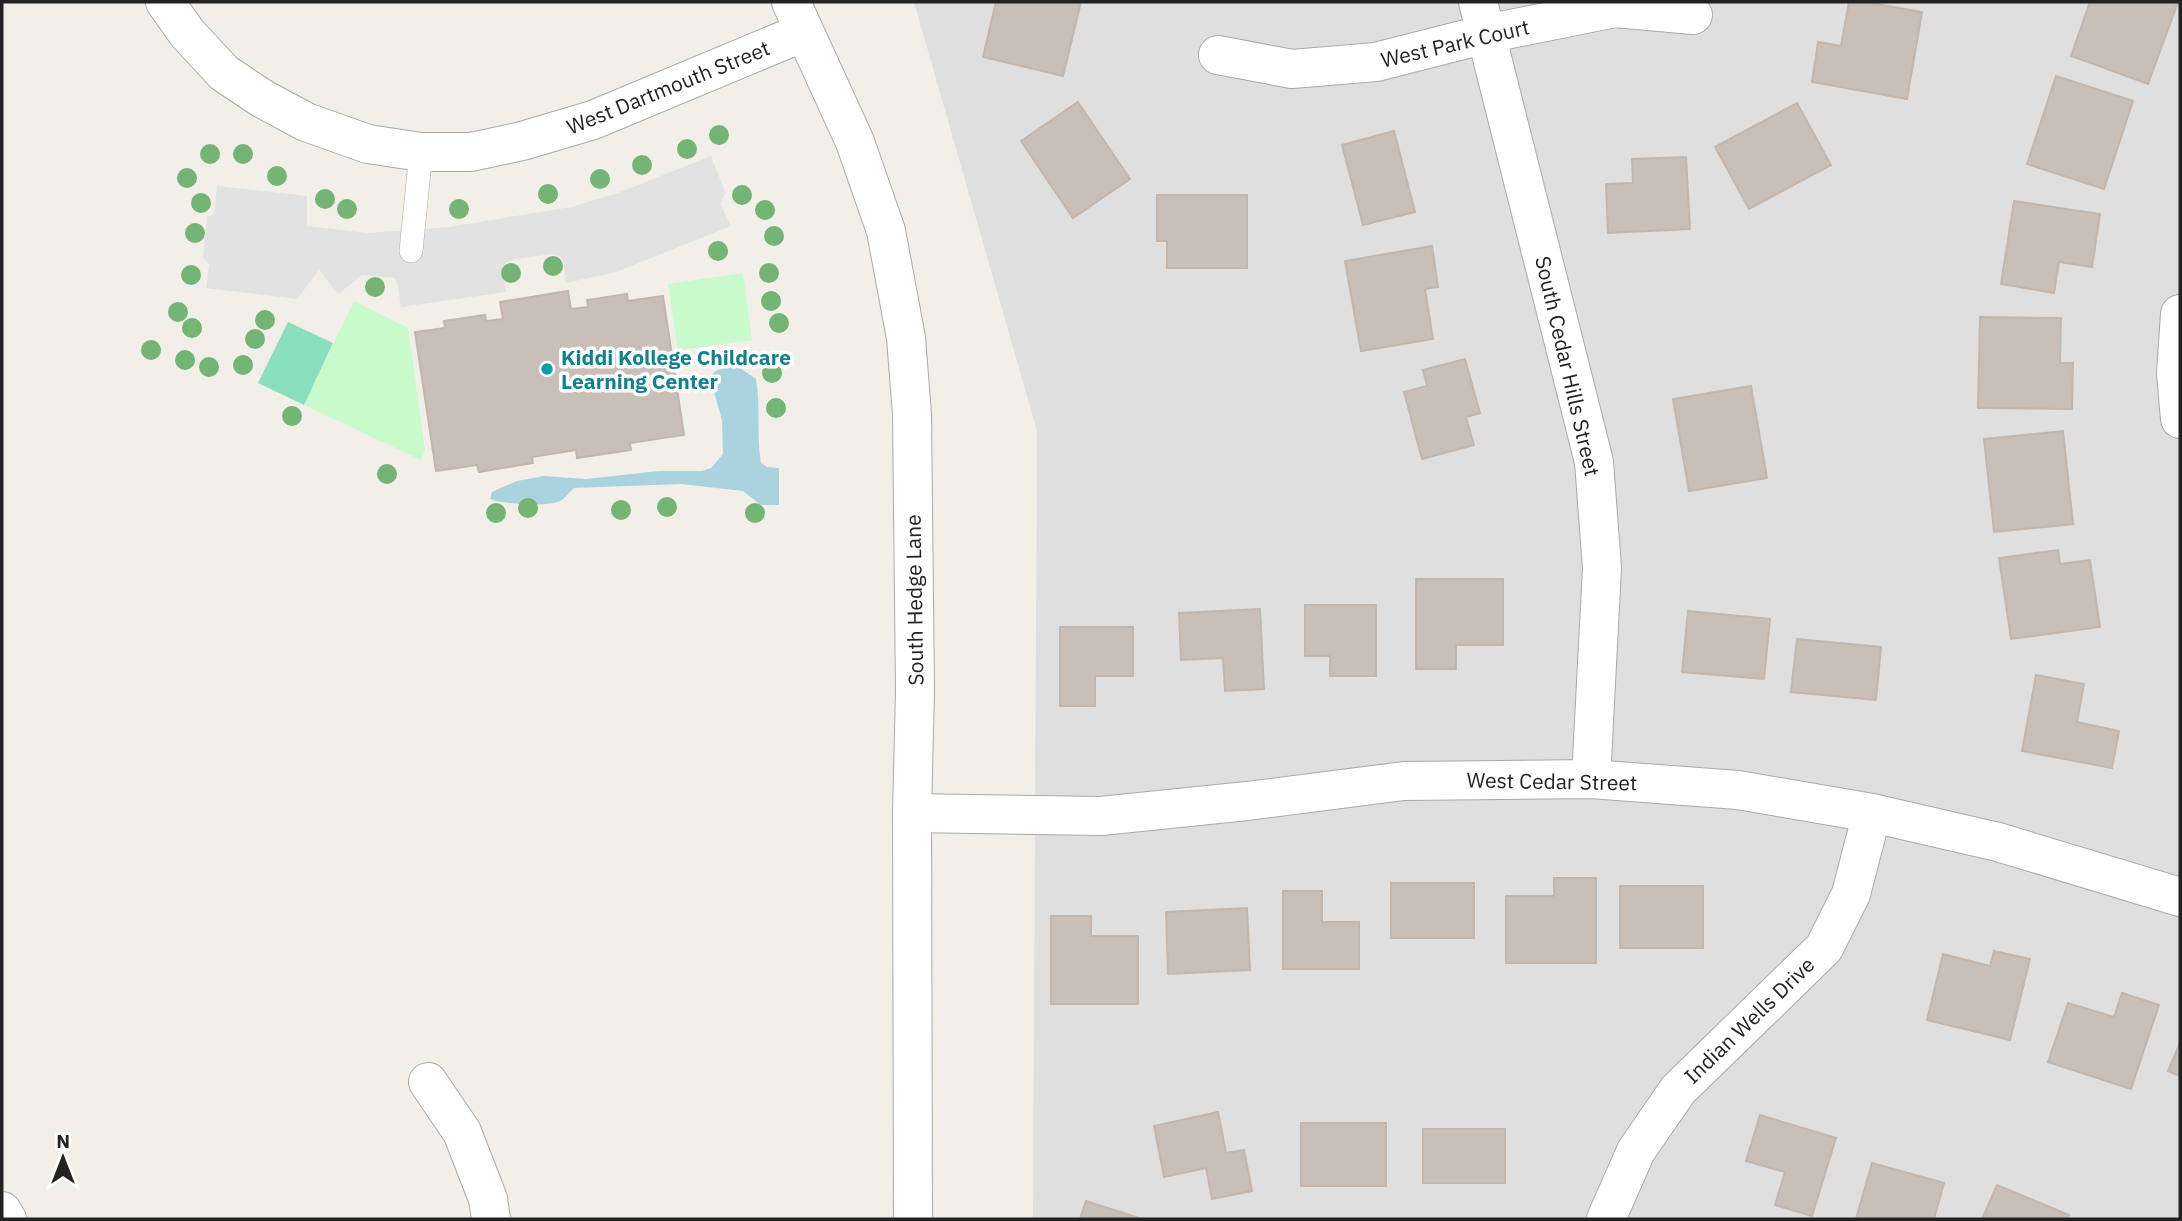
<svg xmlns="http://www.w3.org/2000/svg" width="2182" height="1221" viewBox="0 0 2182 1221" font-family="'IBM Plex Sans',sans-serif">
  <rect width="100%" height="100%" fill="#f2efe9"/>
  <path fill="#e0dfdf" d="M914 2H2180V1219H1033L1037 431Z"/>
  <path fill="#c8facc" d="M743 273 752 340 678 350 668 284Z
    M354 301 408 328 425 450 421 460 304 405Z"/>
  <path fill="#88e0be" d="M288 322 333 343 304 405 258 383Z"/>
  <path fill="#e2e2e2" d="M711 156 726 194 722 199 721 205 731 226 616 272 566 283 563 261 559 255 551 254 511 260 504 264 503 269 506 292 401 307 397 281 394 278 362 275 338 294 319 270 297 299 206 288 209 264 203 258 207 216 214 214 217 186 307 196V226L368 233 449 227 571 207 618 193Z"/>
  <path fill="#aad3df" d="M740 368 756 379C761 407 756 435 761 463L767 467 779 468V505H761L743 491 681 484 574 488C570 491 566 497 562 500 549 508 503 504 490 499L492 492 517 481 544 476 586 479 659 471H702L711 468 723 454 722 420 710 378C715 366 729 368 740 368Z"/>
  <path fill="#c7bfb8" stroke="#c4b6ab" stroke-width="2" d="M996 2H1081L1063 76 983 57Z
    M1849 2H1866L1922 12 1907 99 1812 82 1818 42 1841 46Z
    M2090 2H2178L2148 84 2071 56Z
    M2056 76 2133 101 2104 189 2027 164Z
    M1078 102 1130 179 1073 218 1021 141Z
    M1797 103 1831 165 1749 209 1715 147Z
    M1394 131 1415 212 1363 225 1342 145Z
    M1686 157 1690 229 1608 233 1606 184 1633 183 1632 159Z
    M1157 195H1247V268H1167V241H1157Z
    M2014 201 2100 214 2092 267 2059 262 2054 293 2001 284Z
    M1432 246 1438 287 1425 289 1433 339 1361 351 1345 261Z
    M568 291 571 309 588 307 587 300 627 294 628 301 663 296 684 435 630 443 631 450 577 458 576 450 532 457 533 463 479 472 477 465 436 471 415 332 445 328 444 321 485 315 486 321 503 319 500 302Z
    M1980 317 2061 318 2060 363H2073L2072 409 1978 408Z
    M1465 359 1480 413 1466 417 1474 445 1422 459 1404 392 1427 386 1423 370Z
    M1751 386 1767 478 1689 491 1673 399Z
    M2063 431 2073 524 1994 532 1984 439Z
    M2058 550 2060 564 2090 560 2100 627 2011 639 1999 558Z
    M1416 579H1503V645H1456V669H1416Z
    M1305 605H1376V676H1330V656H1305Z
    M1260 609 1264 689 1225 691 1223 658 1181 660 1179 613Z
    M1688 611 1770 619 1764 679 1682 672Z
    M1060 627H1133V676H1095V706H1060Z
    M1797 639 1881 647 1876 700 1791 692Z
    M2036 675 2084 684 2077 722 2119 731 2112 768 2022 751Z
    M1554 878H1596V963H1506V896H1554Z
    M1391 883H1474V938H1391Z
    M1620 886H1703V948H1620Z
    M1283 891H1322V922H1359V969H1283Z
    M1247 908 1250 970 1168 974 1166 912Z
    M1051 916H1091V936H1138V1004H1051Z
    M1994 951 2030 959 2010 1040 1927 1020 1943 954 1990 966Z
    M2122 993 2159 1005 2131 1089 2048 1062 2068 1003 2114 1017Z
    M2180 1043V1076L2168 1071Z
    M1218 1112 1226 1153 1244 1150 1252 1191 1212 1199 1206 1168 1164 1177 1154 1126Z
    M1760 1115 1836 1138 1812 1216 1775 1205 1785 1172 1746 1161Z
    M1301 1123H1386V1186H1301Z
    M1423 1129H1505V1183H1423Z
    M1872 1163 1944 1183 1934 1219H1856Z
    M1997 1185 2069 1215 2067 1219H1982Z
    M1086 1201 1142 1219H1080Z"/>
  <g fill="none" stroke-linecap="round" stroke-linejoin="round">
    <g stroke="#a9a9a9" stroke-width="24">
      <path id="service" d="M411 251 421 152"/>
    </g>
    <g stroke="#a9a9a9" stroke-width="40">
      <path id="minor" d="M165 2 187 33 224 73 263 99 306 122 368 144 421 152H471L522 141 593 120 804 32
        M1478 2 1594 462 1602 568 1591 779
        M1218 55 1292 69 1376 62 1486 34 1615 8 1693 15
        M2180 314 2176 373 2180 419
        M912 813 1101 816 1247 801 1404 781 1591 779 1738 790 1872 813 1998 842 2180 897
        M428 1082 462 1132 488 1199 491 1219
        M2 1211 7 1219
        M1606 1219 1636 1151 1678 1090 1824 948 1851 894 1872 813"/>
    </g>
    <g stroke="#a9a9a9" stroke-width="40">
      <path id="tertiary" d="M791 2 855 142 886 231 906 338 912 414 915 691 912 813 913 1219"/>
    </g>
    <use href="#service" stroke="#fff" stroke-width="23"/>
    <use href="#minor" stroke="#fff" stroke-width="38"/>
    <use href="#tertiary" stroke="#fff" stroke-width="38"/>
  </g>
  <g fill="#74b475">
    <circle cx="719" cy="135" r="10"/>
    <circle cx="687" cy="149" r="10"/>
    <circle cx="210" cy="154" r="10"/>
    <circle cx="243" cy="154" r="10"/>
    <circle cx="642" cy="165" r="10"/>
    <circle cx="277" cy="176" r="10"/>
    <circle cx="187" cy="178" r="10"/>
    <circle cx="600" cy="179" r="10"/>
    <circle cx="548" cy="194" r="10"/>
    <circle cx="742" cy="195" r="10"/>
    <circle cx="325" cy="199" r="10"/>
    <circle cx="201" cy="203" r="10"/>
    <circle cx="347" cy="209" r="10"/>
    <circle cx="459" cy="209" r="10"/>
    <circle cx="765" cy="210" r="10"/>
    <circle cx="195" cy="233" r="10"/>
    <circle cx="774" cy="236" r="10"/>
    <circle cx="718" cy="251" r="10"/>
    <circle cx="553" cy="266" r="10"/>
    <circle cx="511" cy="273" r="10"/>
    <circle cx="769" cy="273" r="10"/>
    <circle cx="191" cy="275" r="10"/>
    <circle cx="375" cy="287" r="10"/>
    <circle cx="771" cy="301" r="10"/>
    <circle cx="178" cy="312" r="10"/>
    <circle cx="265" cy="320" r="10"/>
    <circle cx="779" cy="323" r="10"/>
    <circle cx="192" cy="328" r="10"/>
    <circle cx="255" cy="339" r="10"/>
    <circle cx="151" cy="350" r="10"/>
    <circle cx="185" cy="360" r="10"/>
    <circle cx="243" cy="365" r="10"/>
    <circle cx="209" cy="367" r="10"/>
    <circle cx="772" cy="373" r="10"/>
    <circle cx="776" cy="408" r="10"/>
    <circle cx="292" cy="416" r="10"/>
    <circle cx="387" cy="474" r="10"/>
    <circle cx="667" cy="507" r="10"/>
    <circle cx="528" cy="508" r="10"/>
    <circle cx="621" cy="510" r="10"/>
    <circle cx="496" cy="513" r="10"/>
    <circle cx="755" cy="513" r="10"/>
  </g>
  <circle fill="#0f9aa8" stroke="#fff" stroke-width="2.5" cx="547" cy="369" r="7"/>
  <g text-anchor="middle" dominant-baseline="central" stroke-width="7" stroke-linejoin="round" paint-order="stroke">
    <g font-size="21" fill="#222" stroke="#fff">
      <text transform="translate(1455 43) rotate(-13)">West Park Court</text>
      <text transform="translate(668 87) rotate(-22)">West Dartmouth Street</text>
      <text transform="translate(1568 366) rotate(77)">South Cedar Hills Street</text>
      <text transform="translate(914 600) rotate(-91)">South Hedge Lane</text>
      <text transform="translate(1552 781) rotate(1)">West Cedar Street</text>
      <text transform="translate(1749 1020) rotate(-44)">Indian Wells Drive</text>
    </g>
    <g font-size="21" font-weight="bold" fill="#0d838f" stroke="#fff" text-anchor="start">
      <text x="561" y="357">Kiddi Kollege Childcare<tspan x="561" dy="24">Learning Center</tspan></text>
    </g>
  </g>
  <rect width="2182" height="1221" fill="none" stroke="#222222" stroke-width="7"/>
  <g transform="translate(63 1158)" stroke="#ffffff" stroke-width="5" paint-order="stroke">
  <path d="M0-5L12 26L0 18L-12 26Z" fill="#222222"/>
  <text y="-10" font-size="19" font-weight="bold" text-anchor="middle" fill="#222222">N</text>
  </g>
</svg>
